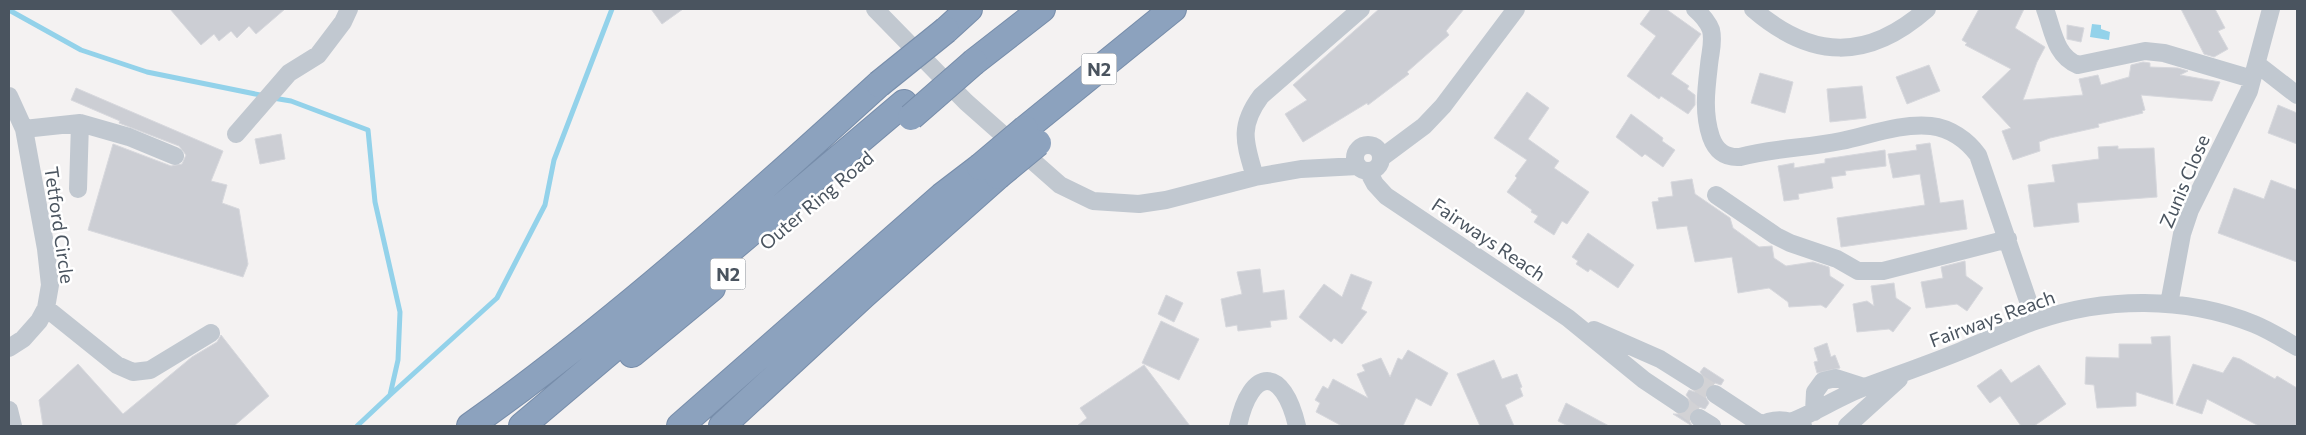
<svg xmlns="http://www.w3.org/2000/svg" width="2306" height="435" viewBox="0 0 2306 435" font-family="Commissioner,sans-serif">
  <rect width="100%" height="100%" fill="#f4f2f2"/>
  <path fill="#93d2ea" d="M2092 24 2101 25V29L2110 32 2109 40 2090 37Z"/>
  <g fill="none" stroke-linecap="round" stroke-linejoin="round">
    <path stroke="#93d2ea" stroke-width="5" d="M9 10 81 50 147 72 265 96
      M273 98 291 101 368 130 375 202 400 312 398 360 390 395 357 426
      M390 395 497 298 545 205 554 160 612 9"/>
  </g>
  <path fill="#ccced4" stroke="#d7d8dd" d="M170 9H285L256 34 249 26 237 38 231 31 219 41 214 34 201 45Z
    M651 9H683L662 24Z
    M1379 9H1464L1446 31 1449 35 1407 72 1409 74 1368 105 1367 103 1303 142 1285 114 1307 100 1293 85Z
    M1651 9H1666L1701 34 1671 74 1689 86 1687 89 1695 95V105L1688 114 1661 96 1659 99 1627 76 1656 36 1640 24Z
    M1979 9H2024L2015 28 2045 47 2037 62 2023 100 2083 95 2079 79 2098 75 2101 85 2129 77 2131 65 2143 62 2150 63V67L2178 68 2188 71 2180 75 2220 82 2212 101 2141 95 2145 110 2142 111 2143 113 2098 124 2099 127 2050 138 2039 142 2040 151 2013 160 2002 131 2011 128 1982 97 2011 69 1965 45 1967 43 1962 40Z
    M2181 9H2215L2225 28 2218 31 2228 49 2214 57 2204 54Z
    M2067 25 2084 28 2081 42 2067 39Z
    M1929 65 1940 91 1907 104 1896 77Z
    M1760 73 1793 82 1785 113 1751 103Z
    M1862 86 1866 118 1830 122 1827 89Z
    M76 88 223 151 211 181 227 185 222 203 239 209 248 264 243 277 88 230 113 144 171 166 182 164 186 155 179 146 119 123 120 121 71 100Z
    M1527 92 1549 108 1528 139 1559 161 1554 168 1589 192 1567 224 1562 221 1554 235 1534 222 1538 216 1531 212 1532 210 1507 192 1517 178 1515 176 1527 160 1494 138Z
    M2278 105 2297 113V144L2268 133Z
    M1631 114 1663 138 1662 141 1675 150 1663 167 1645 154 1642 157 1616 137Z
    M281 134 285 159 260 164 255 139Z
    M1930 143 1940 203 1963 200 1967 229 1841 247 1837 218 1925 205 1920 174 1893 178 1888 154 1917 150 1916 145Z
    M2118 146V149L2154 148 2157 197 2077 203 2079 222 2034 227 2028 185 2055 182 2052 165 2099 159 2098 147Z
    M1885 150 1886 166 1845 171 1846 175 1831 177 1833 188 1798 194 1799 199 1784 201 1778 166 1794 163V168L1825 163V159Z
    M1692 179 1695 194 1730 218 1733 228 1759 247 1772 246 1774 258 1786 266 1813 262 1829 267 1830 276 1844 285 1826 308 1821 305 1789 307 1788 302 1769 288 1738 293 1732 257 1695 262 1687 226 1657 229 1652 202 1659 201 1658 198 1673 196 1671 182Z
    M2271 180 2297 190V262L2218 233 2234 188 2264 199Z
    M1588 233 1634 265 1618 288 1590 269 1588 272 1576 264 1578 261 1572 257Z
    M1965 261 1966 276 1983 288 1967 311 1957 304 1926 308 1921 282 1943 278 1941 267Z
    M1260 269 1263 293 1284 290 1287 319 1270 321 1271 327 1238 331 1237 325 1226 327 1221 299 1242 294 1237 272Z
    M1351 274 1372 282 1361 309 1367 312 1342 344 1334 338 1331 342 1299 317 1324 284 1342 297Z
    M1894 283 1896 298 1911 308 1893 332 1889 329 1857 332 1853 304 1867 301 1874 306 1871 286Z
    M1166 295 1183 303 1174 322 1158 314Z
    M1161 321 1199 339 1179 380 1142 363Z
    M221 335 269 396 234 426H43L39 400 78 364 123 414 192 357 217 342Z
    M2170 336 2173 404 2136 392V406L2097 408 2094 385 2085 384 2086 357 2119 358V344H2152L2151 337Z
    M1827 343 1831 357 1835 355 1840 368 1817 373 1814 362 1818 361 1814 348Z
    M1408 350 1448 373 1431 406 1416 398 1403 426H1342L1316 412 1320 403 1315 400 1323 386 1328 389 1333 379 1368 398 1357 374 1365 371 1362 365 1381 358 1390 377 1398 358 1402 360Z
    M2233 357 2240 359 2275 379 2277 376 2297 388V426H2259L2207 399 2202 414 2176 405 2193 364 2223 373Z
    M1494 360 1502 379 1517 374 1522 387 1520 388 1523 396 1505 405 1514 426H1480L1457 374Z
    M1144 365 1190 426H1077L1087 418 1080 408Z
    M2039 365 2066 404 2034 426H2021L2000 396 1990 403 1977 386 2001 369 2011 383Z
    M1704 367 1724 380 1721 385 1715 383 1706 388 1704 394 1709 403 1705 409 1699 407 1690 412 1688 418 1692 426 1673 414H1684L1689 409 1690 400 1686 395 1689 390 1695 392 1704 387 1706 381 1700 372Z
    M1566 403 1609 426H1568L1558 421Z"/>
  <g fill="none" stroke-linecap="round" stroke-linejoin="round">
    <path stroke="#d2d2d5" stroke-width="18" stroke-dasharray="18 9" stroke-linecap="butt" d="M1695 381 1715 394
      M1680 404 1699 418"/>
    <g stroke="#778daa" stroke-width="28">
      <path id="highway" d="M946 30 969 9
        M974 62 1042 9
        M1025 129 1173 9
        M632 354 712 288
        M470 426C615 323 748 203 879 84
        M522 426 904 103
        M680 426 942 196 980 167
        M722 426 864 295 998 176"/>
    </g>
    <path stroke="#c1c8d0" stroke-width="18" d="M875 9 966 102 1060 185 1093 201 1139 204 1166 200 1255 177 1301 169 1358 166
      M1695 9C1702 15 1708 22 1711 30 1714 42 1710 53 1709 65 1706 90 1703 113 1711 137 1716 151 1725 158 1740 157 1773 148 1808 148 1841 141 1870 135 1901 123 1931 126 1950 128 1967 140 1978 155L2035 321
      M1753 9C1812 60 1868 61 1927 9
      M2045 9C2053 30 2055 56 2078 65L2145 51 2164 53 2252 79
      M2257 64 2297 95
      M9 96 24 129 46 249 50 285 46 308 39 321 23 339 9 348
      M24 129 80 123 129 137 175 156
      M236 134 289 73 318 55 343 22 349 9
      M1355 158a13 13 0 1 1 26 0a13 13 0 1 1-26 0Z
      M1381 158 1424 126 1443 106 1516 9
      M1368 171 1375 184 1386 196 1568 318 1644 380 1680 404
      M1255 177C1245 143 1238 127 1261 96L1361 9
      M78 189 80 123
      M1716 195 1776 236 1790 243 1837 259 1858 271H1883L2008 239
      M2169 304 2182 234 2190 210 2249 91 2271 9
      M46 308 117 365 133 372 150 370 211 333
      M1594 330 1660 359 1695 381
      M1715 394 1762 425
      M9 410 13 426
      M1814 412 1815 392 1823 381 1836 378 1864 387
      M1699 418 1712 426
      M1793 421C1818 411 1840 396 1865 387 1897 375 1929 364 1961 351 1985 341 2010 330 2035 321 2105 297 2184 296 2254 324 2269 330 2283 339 2297 347
      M1238 426C1251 366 1283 366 1297 426
      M1759 426C1774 417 1788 419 1803 426
      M1847 426 1899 379"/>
    <use href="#highway" stroke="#8ca2be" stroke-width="26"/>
    <g stroke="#778daa" stroke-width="28" stroke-linecap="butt">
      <path id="highway-bridge" d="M879 84 946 30
        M911 117 974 62
        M980 167 1025 129
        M998 176 1038 143"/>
    </g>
    <use href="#highway-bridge" stroke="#8ca2be" stroke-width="26"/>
  </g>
  <g text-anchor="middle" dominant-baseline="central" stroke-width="5" stroke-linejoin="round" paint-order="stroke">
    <g fill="#fff" stroke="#80878f" stroke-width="1">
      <rect x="1081.5" y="53.5" width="35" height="31" rx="4"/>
      <rect x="710.5" y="258.5" width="35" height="31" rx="4"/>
    </g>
    <g font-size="18" font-weight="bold" fill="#4a545f">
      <text x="1099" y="69">N2</text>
      <text x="728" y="274">N2</text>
    </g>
    <g font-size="19" fill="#4a545f" stroke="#fff">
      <text transform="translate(2184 181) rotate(-67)">Zunis Close</text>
      <text transform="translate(816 200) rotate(-40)">Outer Ring Road</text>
      <text transform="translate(60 225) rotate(82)">Tetford Circle</text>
      <text transform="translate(1489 239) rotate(34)">Fairways Reach</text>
      <text transform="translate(1992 318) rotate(-20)">Fairways Reach</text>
    </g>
  </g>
  <rect width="2306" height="435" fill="none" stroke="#4a545f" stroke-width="20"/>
</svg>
